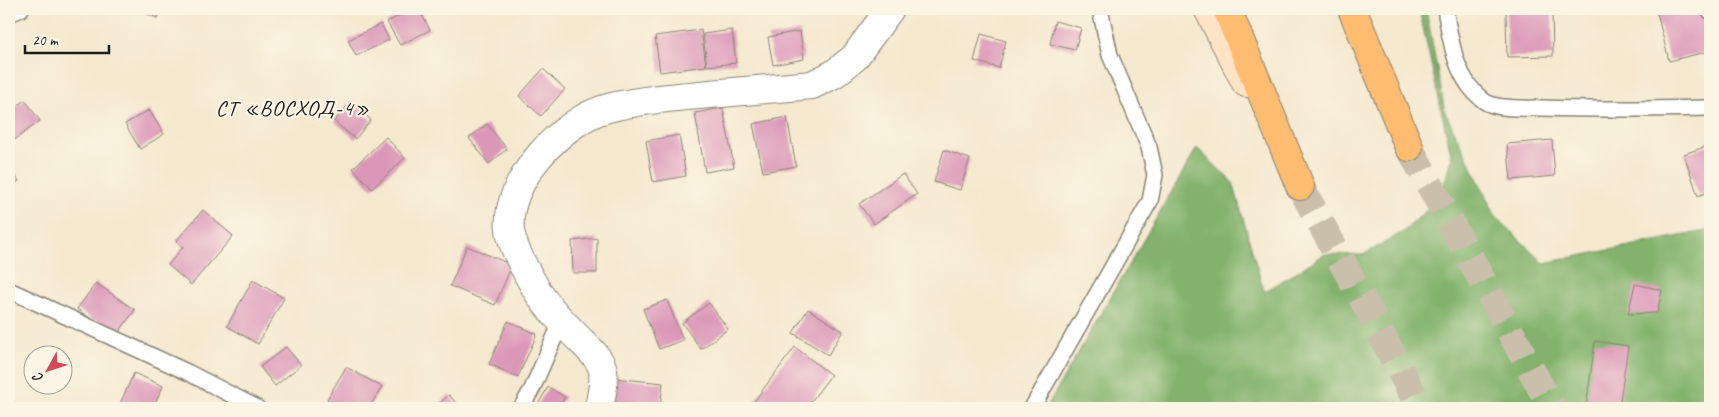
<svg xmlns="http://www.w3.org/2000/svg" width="1719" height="417" viewBox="0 0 1719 417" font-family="Caveat,sans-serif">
  <rect width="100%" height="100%" fill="#fcf5e5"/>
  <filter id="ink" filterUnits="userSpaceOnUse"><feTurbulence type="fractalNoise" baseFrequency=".02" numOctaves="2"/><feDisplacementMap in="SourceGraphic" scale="10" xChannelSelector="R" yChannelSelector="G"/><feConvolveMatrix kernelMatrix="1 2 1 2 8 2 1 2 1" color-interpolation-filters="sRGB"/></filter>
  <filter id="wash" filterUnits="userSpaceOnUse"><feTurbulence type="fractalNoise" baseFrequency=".0096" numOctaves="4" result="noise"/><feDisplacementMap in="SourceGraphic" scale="20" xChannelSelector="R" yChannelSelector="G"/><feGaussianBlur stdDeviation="1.12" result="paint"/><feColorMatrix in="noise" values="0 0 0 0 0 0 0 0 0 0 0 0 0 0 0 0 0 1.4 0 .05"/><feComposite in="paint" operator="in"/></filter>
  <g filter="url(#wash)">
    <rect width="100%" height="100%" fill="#f4e8ce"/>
    <path fill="#82b26c" stroke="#4f6744" d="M1419 9H1426L1445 112 1496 217 1544 263 1710 230V408H1046L1197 148 1233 183 1264 292 1325 254 1363 255 1403 232 1439 199 1452 159Z"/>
    <g id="blocks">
      <path fill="#db97b8" d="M137 9H162L157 18Z
        M412 9H419L430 30 400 45 387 22Z
        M1656 9H1705L1710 29V51L1669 61Z
        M1552 10 1553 56 1507 57 1506 11Z
        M1055 21 1081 28 1075 50 1050 44Z
        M381 24 389 40 356 56 348 40Z
        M701 30 706 66 660 72 655 36Z
        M732 30 736 63 707 66 703 34Z
        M800 31 804 59 773 65 768 37Z
        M981 34 1006 41 999 68 974 61Z
        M543 69 565 89 541 116 519 96Z
        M25 100 40 121 9 144V111Z
        M351 102 371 120 355 139 334 121Z
        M723 108 734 167 705 172 695 113Z
        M149 110 164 134 140 149 125 124Z
        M787 117 796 166 763 172 753 124Z
        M487 124 507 149 489 164 469 138Z
        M679 135 686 176 653 182 646 141Z
        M386 137 405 158 372 189 353 168Z
        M1552 140 1555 176 1511 180 1507 144Z
        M1710 145V191L1698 196 1684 154Z
        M944 150 970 159 960 190 934 182Z
        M9 166 19 181 9 187Z
        M903 174 917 194 874 224 859 204Z
        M203 210 233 236 191 285 168 265 183 247 176 241Z
        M597 238V273H573L572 241Z
        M467 246 512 265 495 305 450 286Z
        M253 280 284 298 258 344 227 326Z
        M96 283 135 310 116 336 77 309Z
        M1635 284 1662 290 1657 313 1628 314Z
        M667 300 683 340 659 349 643 309Z
        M709 303 728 329 701 349 682 323Z
        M808 309 843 331 828 355 793 333Z
        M508 321 537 334 518 377 489 364Z
        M1595 341 1628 346 1619 408H1586Z
        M286 347 301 365 275 386 260 367Z
        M795 347 831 375 806 408H749Z
        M346 367 382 387 369 408H344L327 399Z
        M134 373 163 386 153 408H118Z
        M614 378 663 383 660 408H611Z
        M548 387 565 397 559 407 562 408H536Z
        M449 395 461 408H434Z
        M172 401 187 408H169Z"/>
    </g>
  </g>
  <g filter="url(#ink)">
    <use href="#blocks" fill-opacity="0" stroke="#888275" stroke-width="1"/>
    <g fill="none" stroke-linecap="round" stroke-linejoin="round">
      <path stroke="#c9bfaa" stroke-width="28" stroke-dasharray="28 14" stroke-linecap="butt" d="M1409 147 1552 408
        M1300 186 1362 298 1420 408"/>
      <g stroke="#888275" stroke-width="18">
        <path id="lane" d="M1445 9C1451 42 1455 79 1484 101 1496 110 1527 108 1543 108 1599 110 1654 109 1710 108
          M1709 9 1710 11
          M9 14 21 9
          M9 290 187 372 257 408
          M521 408 532 389 562 320
          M1032 408 1150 201 1155 175 1149 147 1110 55 1100 9"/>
      </g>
      <g stroke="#888275" stroke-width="30">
        <path id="street" d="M599 408C601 396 606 379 602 367 598 356 586 346 578 338 564 324 548 308 538 292 529 277 512 247 510 230 504 181 564 119 608 108 641 100 676 97 710 94 744 91 778 88 812 85L834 74 854 58 890 9"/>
      </g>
      <g stroke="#888275" stroke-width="30">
        <path id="secondary" d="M1208 9 1246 83"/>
      </g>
      <g stroke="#888275" stroke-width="30">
        <path id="primary" d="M1227 9 1300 186
          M1352 9 1409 147"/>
      </g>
      <use href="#lane" stroke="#fff" stroke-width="15"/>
      <use href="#street" stroke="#fff" stroke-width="28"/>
      <use href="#secondary" stroke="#fee4c6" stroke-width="28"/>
      <use href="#primary" stroke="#fdbc70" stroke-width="28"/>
    </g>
  </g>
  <g text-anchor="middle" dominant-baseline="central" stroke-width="4.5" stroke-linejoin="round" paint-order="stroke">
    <g font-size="22" letter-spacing="1" fill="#1c1c1c" stroke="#fcf5e5">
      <text x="293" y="108">СТ «ВОСХОД-4»</text>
    </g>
  </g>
  <rect width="1719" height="417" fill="none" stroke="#fcf5e5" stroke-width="30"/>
  <g transform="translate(48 370) rotate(230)"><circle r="24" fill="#fcf5e5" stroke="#a29e95"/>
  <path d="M0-4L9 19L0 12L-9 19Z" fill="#d1495b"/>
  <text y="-8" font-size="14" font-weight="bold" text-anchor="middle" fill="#1c1c1c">С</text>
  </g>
  <path d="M25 45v8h84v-8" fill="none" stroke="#1c1c1c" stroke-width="2.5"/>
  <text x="32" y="45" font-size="15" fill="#1c1c1c" stroke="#fcf5e5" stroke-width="4" paint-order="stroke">20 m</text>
</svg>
